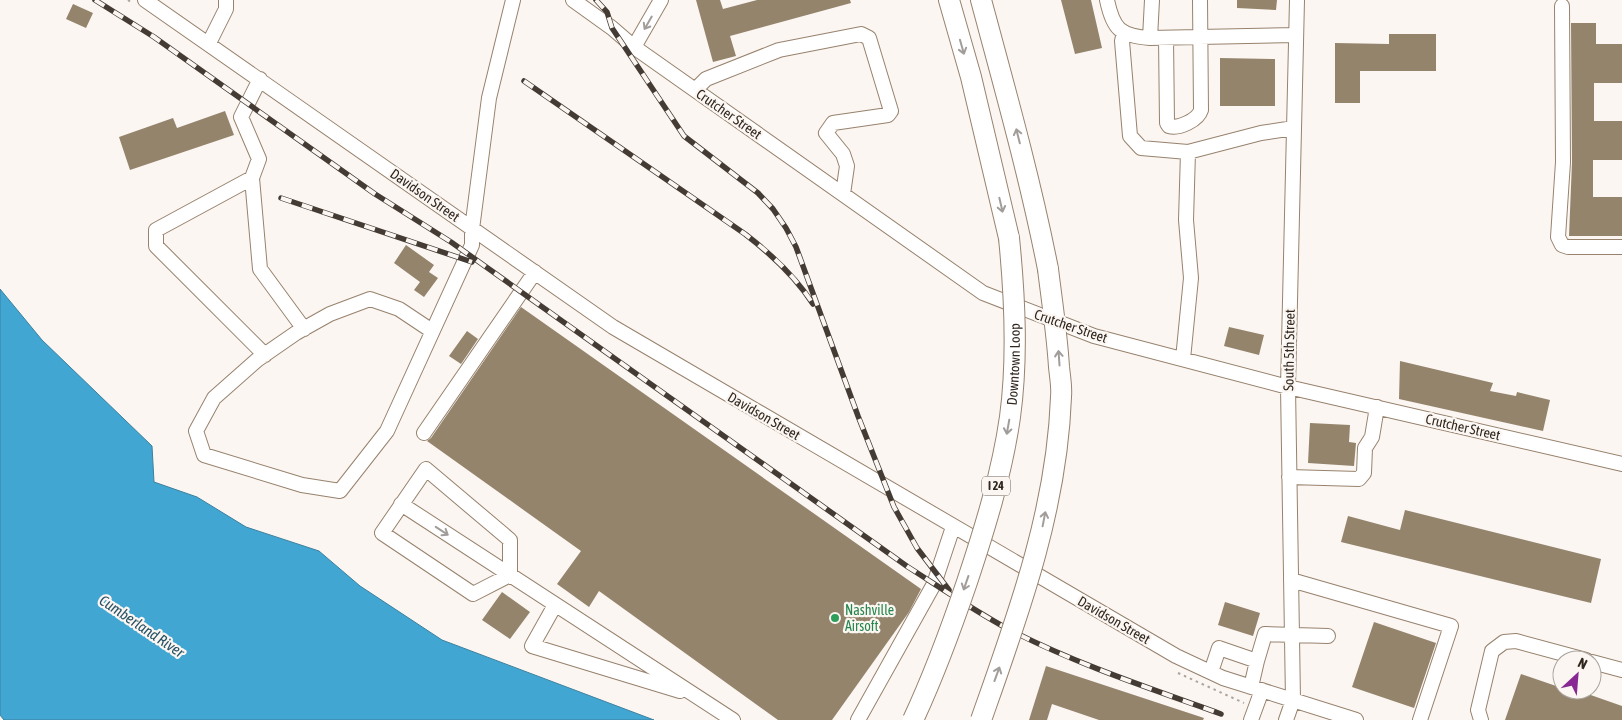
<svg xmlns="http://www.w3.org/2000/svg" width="1622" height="720" viewBox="0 0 1622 720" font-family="'Asap Condensed',sans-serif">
  <rect width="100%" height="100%" fill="#fbf6f2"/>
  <path fill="#42a6d3" stroke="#3c809d" d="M0 289 42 340 152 446 154 482 197 497 246 527 319 551 360 586 442 640 654 720H4L0 715Z"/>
  <path fill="#94846c" d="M696 0H720L723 9 757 0H850L851 3 730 36 736 56 713 62Z
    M1061 0H1091L1102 48 1075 54Z
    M1237 0H1277L1276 10 1237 8Z
    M73 4 93 13 86 28 66 19Z
    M1571 23H1596V44H1622V83H1594V121H1622V160H1593V197H1622V236H1569L1572 162Z
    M1389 34H1436V71H1360V103H1335V43L1389 44Z
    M1220 58 1275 59V106H1220Z
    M225 111 234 135 130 170 119 137 173 118 177 128Z
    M406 245 434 265 429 272 438 278 424 297 414 290 420 282 394 263Z
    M521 307 921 589 909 612 832 720H778L599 591 589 607 557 584 581 551 427 441 431 438Z
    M1229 327 1264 335 1259 355 1224 346Z
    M467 331 478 339 461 364 449 356Z
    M1400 361 1493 383 1490 391 1516 396 1517 392 1550 400 1543 431 1399 399Z
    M1310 423 1350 425 1349 442 1356 443 1354 466 1308 463Z
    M1405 510 1601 559 1591 603 1341 542 1348 516 1400 530Z
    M502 592 530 612 510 639 482 620Z
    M1225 602 1260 613 1253 636 1218 625Z
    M1374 622 1436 643 1414 708 1352 687Z
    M1046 666 1204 718 1203 720H1099L1052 704 1047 720H1029Z
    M1521 674 1562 688V690H1586L1585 693 1622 706V720H1505Z"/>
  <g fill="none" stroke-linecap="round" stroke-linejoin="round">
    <g stroke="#97826d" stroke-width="16">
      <path id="minor" d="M145 0 613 327 1176 656 1223 678 1356 720
        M573 0 612 28 634 47 983 293 1094 336 1288 387 1622 464
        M1107 0C1113 29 1120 36 1150 38L1296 35
        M1562 6 1563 162 1558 237 1562 245 1568 247H1622
        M1124 32 1122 41 1130 136 1141 148 1188 152
        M1150 38 1152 0
        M1166 38 1167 123 1169 126C1179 129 1198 120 1201 110L1200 0
        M209 43 226 9V0
        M634 47 661 0
        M260 79 241 117 259 159 252 178 260 269 304 329
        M695 90 706 79 779 50 861 34 869 38 891 111 888 115 833 123 826 133 843 154 847 166 843 194
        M252 178 156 230V246L265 355
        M432 331 399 309 370 299 330 314 296 333 257 360 214 398 196 431 204 455 302 485 340 491 387 431 472 245V229L489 98 513 0
        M1183 359 1191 278 1186 220 1188 152 1261 133 1294 128
        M424 433 535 272
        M426 469 510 540V575L473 594 382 533Z
        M1289 477 1359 479 1364 473 1365 448 1372 437 1377 407
        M401 504 733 720
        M1291 580 1451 626 1420 720
        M555 605 532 646 680 691
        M1257 661 1265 634 1328 636
        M1592 662 1622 670
        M1211 672 1219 648 1257 661 1251 687
        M858 720 934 584 953 527
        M1251 720 1262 690
        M1286 720 1293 700 1288 387 1297 0
        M1481 720 1478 710 1492 651 1504 642 1516 641 1586 660"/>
    </g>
    <g stroke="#97826d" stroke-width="22">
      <path id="highway" d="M949 0 971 77 1009 238
        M981 0C1005 89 1030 178 1048 269"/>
    </g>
    <path stroke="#aba49f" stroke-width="2" stroke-dasharray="2.5 4" stroke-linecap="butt" d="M128 0 133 4
      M1178 673 1244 703"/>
    <use href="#minor" stroke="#fff" stroke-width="14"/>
    <use href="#highway" stroke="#fff" stroke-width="20"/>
    <g stroke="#443c34" stroke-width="5.5">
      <path id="rail" d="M95 0 154 37 375 194 451 242 908 567C941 588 973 610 1008 629 1076 664 1149 688 1221 714
        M596 0 607 12 612 28 684 136 758 193 773 209 786 228 796 247 858 416 894 507 917 548 949 590
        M524 81 745 234C771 254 795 276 813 304
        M281 198 472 262"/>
    </g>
    <use href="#rail" stroke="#fbf6f2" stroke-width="4" stroke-dasharray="11" stroke-linecap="butt"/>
    <g stroke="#97826d" stroke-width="22" stroke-linecap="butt">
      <g id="highway-bridge">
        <path id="s1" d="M913 720C934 675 951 629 967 582 985 528 1002 473 1010 417 1018 358 1015 298 1009 238"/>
        <path d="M981 720C1018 615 1057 510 1061 397 1062 387 1060 377 1059 367 1057 334 1052 302 1048 269"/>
      </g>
    </g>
    <use href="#highway-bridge" stroke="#fff" stroke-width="20"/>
  </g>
  <defs><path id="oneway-shaft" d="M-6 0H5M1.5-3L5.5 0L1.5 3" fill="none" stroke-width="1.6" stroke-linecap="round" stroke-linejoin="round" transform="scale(1.25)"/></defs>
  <g stroke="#a19d9a">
    <use href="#oneway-shaft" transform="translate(648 23) rotate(120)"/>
    <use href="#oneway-shaft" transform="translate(962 47) rotate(74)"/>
    <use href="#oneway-shaft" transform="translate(1018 136) rotate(-104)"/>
    <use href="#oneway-shaft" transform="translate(1001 205) rotate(77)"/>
    <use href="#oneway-shaft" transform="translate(1059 358) rotate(-94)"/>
    <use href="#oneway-shaft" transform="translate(1008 427) rotate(100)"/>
    <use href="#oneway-shaft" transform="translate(1044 519) rotate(-79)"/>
    <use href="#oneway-shaft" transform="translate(442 531) rotate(33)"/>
    <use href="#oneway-shaft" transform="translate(966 583) rotate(109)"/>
    <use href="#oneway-shaft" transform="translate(997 674) rotate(-70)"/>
  </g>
  <circle fill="#2e9e5b" stroke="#fbf6f2" stroke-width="2" cx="835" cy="618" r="5"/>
  <g text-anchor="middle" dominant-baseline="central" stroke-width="4.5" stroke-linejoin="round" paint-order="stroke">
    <rect fill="#fbf6f2" stroke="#6c645e" stroke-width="1" x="982" y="476.5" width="28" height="19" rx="4"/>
    <g font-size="12" font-weight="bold" fill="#2f261e">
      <text x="996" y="486">I 24</text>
    </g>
    <g font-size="14" fill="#2f261e" stroke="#fbf6f2">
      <text transform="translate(729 114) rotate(35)">Crutcher Street</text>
      <text transform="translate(425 195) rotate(35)">Davidson Street</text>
      <text transform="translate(1071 326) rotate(19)">Crutcher Street</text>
      <text transform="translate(1289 350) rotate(-89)">South 5th Street</text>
      <text stroke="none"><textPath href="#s1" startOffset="372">Downtown Loop</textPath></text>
      <text transform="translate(764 416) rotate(30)">Davidson Street</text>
      <text transform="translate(1463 427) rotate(13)">Crutcher Street</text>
      <text transform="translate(1114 620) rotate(30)">Davidson Street</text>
    </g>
    <g font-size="14" fill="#27864d" stroke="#fbf6f2" text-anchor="start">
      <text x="845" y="610">Nashville<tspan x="845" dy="16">Airsoft</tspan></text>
    </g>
    <g font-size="15" font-style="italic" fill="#275165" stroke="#fbf6f2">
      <text transform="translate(142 626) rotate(34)">Cumberland River</text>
    </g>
  </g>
  <g transform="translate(1577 675) rotate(26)"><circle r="24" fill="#fbf6f2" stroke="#a9a39d"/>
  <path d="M0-4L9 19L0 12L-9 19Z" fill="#882892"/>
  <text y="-8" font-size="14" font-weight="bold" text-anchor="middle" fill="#2f261e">N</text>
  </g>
</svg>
